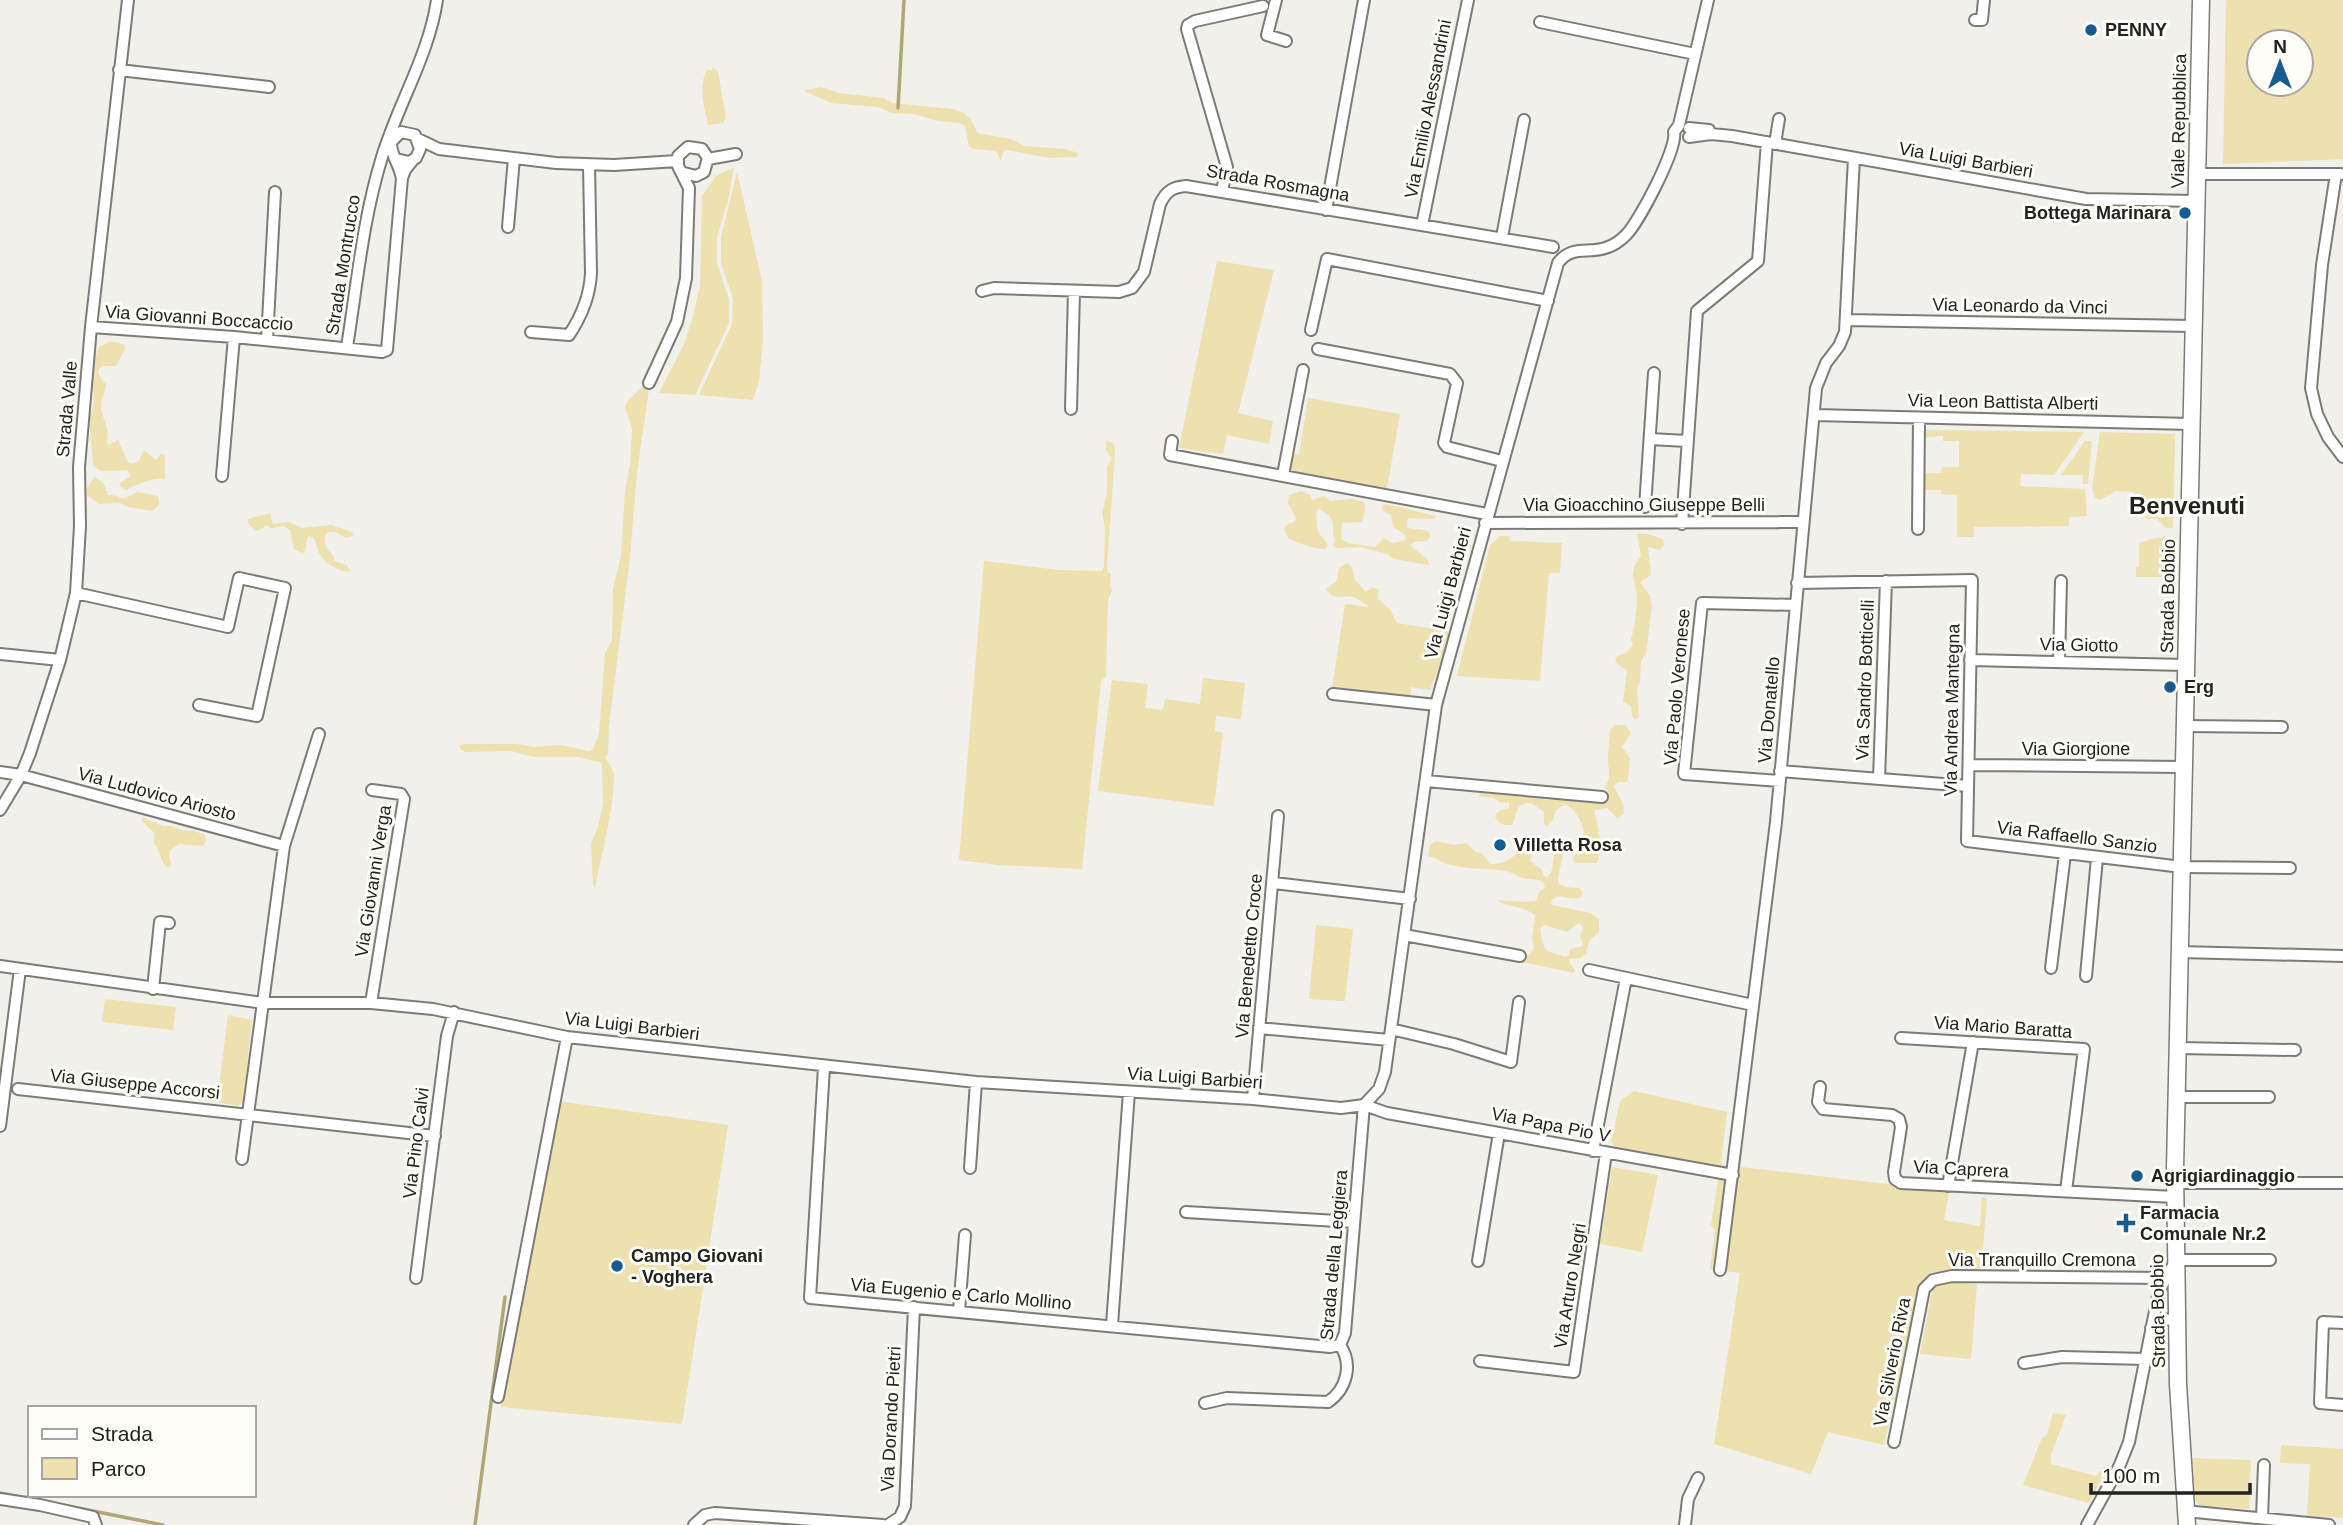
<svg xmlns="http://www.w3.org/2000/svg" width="2343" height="1525" viewBox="0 0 2343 1525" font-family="Arial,sans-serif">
  <rect width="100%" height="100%" fill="#f1f0ea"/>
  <path fill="#ece1af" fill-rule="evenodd" d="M2226 0H2343V159L2223 164ZM2259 42H2301V84H2259Z
    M713 67 718 72 726 118 723 123 708 125C704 106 698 88 707 69L711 71Z
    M820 87 839 93 883 98 892 103 952 109 962 112 970 118 977 132 981 134 1011 139 1024 146 1065 149 1078 153 1077 157 1050 158 1007 150 1003 152 1001 161 996 151 974 149 969 146 965 126 960 123 938 121 914 114 892 113 878 107 831 103 804 91Z
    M734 167 728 201 717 237V263L729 299V323L695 395 659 393 684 344 693 316 700 286 702 196 716 176Z
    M737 172 762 281 763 340 759 381 753 400 699 395 732 324 733 298 721 263V237Z
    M1217 261 1274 270 1238 413 1273 421 1269 444 1227 435 1223 454 1179 448Z
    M109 342H117L124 345 125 349 116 366H102L98 371 101 379 106 384C106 391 103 394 102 400 99 411 105 419 107 428 109 434 106 439 108 445L118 440 128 462 132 464 139 461 144 450 156 460 161 454 165 455V479C150 477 139 484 126 490L120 486 121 482 131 476 127 470 101 471 93 465 89 419 94 404 92 366 99 347Z
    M642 387 649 389 637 472 630 558 609 726 608 754 605 757C608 763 614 770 614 777 613 814 602 851 595 888L593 884 591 843 597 830 603 804 602 763 578 757H534L510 751 465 752 461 750 459 745 465 744H516L535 747 560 745 589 751 593 749 599 734 605 653 612 640 613 588 621 556 625 491 630 465 632 429 625 407 627 402Z
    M1308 398 1400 414 1387 488 1290 471 1292 454 1299 455Z
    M1926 430 2084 432 2054 475 2021 474 2020 486 2085 489 2087 516 2069 517V526L1974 527V537H1957V495L1941 494V490H1923L1924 473H1941L1942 467H1959V441H1943V436L1926 437Z
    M2100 432 2175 434 2173 528H2166L2157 519H2146L2145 509 2135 508 2137 497 2134 492 2115 491 2100 500 2095 498 2092 489Z
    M1106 440 1114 444 1115 454 1107 566 1108 573H1111L1110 585 1112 590 1108 600 1106 676 1101 681 1082 869 998 865 959 860 984 561 1059 570 1102 571 1104 566 1105 528 1102 513 1107 493V467L1112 459 1106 450Z
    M2085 441H2092L2088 484H2083V475H2061Z
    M95 477 104 484 108 495C125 495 117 504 137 492L158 496 159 505 152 511 129 507 120 503 99 504 87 495V488Z
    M1301 491 1310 495 1312 500 1324 496 1330 501 1352 499 1364 502 1365 510 1362 522 1342 523 1341 539 1348 543 1375 547 1384 538 1392 543 1403 541 1406 538 1404 534 1393 527 1391 515 1383 511 1382 506 1386 504 1436 516 1434 519 1408 518 1407 527C1414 531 1422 528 1429 532L1430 537 1427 541 1414 542 1410 545 1428 560 1429 565 1394 559 1387 554 1361 547 1337 548 1333 545 1335 541C1330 524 1339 519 1319 509L1316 511C1317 518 1316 527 1319 533 1322 538 1326 540 1328 546L1325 549C1312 549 1299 543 1288 538L1284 530 1286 525 1294 522 1296 518 1288 503 1289 495Z
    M270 513 273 524 289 522 302 528 332 525 352 532 354 535 346 538 336 532H328C320 540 328 551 334 557V561L347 565 350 572C338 571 325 564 319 553 315 546 318 543 312 537L308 536 305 551 302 553 294 549 290 530 284 526 272 528 265 525 264 528 256 531 248 523V519Z
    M1637 533 1647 534 1663 539 1664 545 1660 550 1648 547 1651 575 1640 582 1650 596 1652 606 1646 654 1641 661 1640 682 1637 688 1639 717 1635 720 1632 715 1631 706 1623 702 1627 671 1615 662 1617 656 1626 653 1633 645 1631 639C1635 627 1636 612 1637 599 1637 580 1626 575 1641 556Z
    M1500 536H1509L1510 541 1562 543 1560 573H1549L1540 681 1457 676 1490 545Z
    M2173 537 2172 577H2136V567H2139V543L2156 538Z
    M1347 563 1352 567 1355 580 1366 592 1371 588 1379 589 1378 599 1390 609 1397 623 1448 631V644L1430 690 1411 687 1410 699 1332 688 1345 604 1370 607C1366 605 1359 599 1354 597 1342 594 1334 602 1326 589L1337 581 1339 568Z
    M1203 678 1245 683 1241 719 1216 716 1215 731 1223 733 1214 806 1098 791 1112 680 1148 684 1145 708 1163 710 1165 699 1200 704Z
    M1614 725H1625L1631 733 1622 747 1630 758 1628 779 1627 782H1618L1614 786 1623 804 1624 814 1617 818 1607 808 1594 810C1598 826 1604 848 1597 863H1574L1573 857C1592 842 1584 817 1566 804L1556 810 1553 820 1547 826 1544 824V812L1531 803C1514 803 1518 813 1512 825 1505 826 1498 824 1495 816L1499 811 1509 808V803L1499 802 1494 798 1479 796 1480 793 1519 794 1546 800 1570 799 1604 803V796L1608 792 1605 787C1612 776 1608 771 1608 759 1608 749 1610 740 1610 730Z
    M142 817 163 826H173L181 830 195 831 205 835 206 841 203 846 179 844 169 851 171 865 167 868C159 860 161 851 154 843V833L142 821Z
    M1436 841 1453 845 1466 843 1476 852 1482 853 1490 864C1510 864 1515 856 1526 841L1535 846 1530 861 1542 870 1544 876 1547 878 1552 870 1555 847 1562 848 1564 850 1558 877 1559 884 1565 887 1579 888 1583 893 1580 898C1568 901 1559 891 1551 901L1552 905 1590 913 1599 919V932C1585 945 1591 936 1586 954L1581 958 1570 959 1569 962 1575 970 1574 973 1518 961 1516 958 1528 956 1534 948 1532 939 1535 915C1522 905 1504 907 1497 900L1525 902 1536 901 1539 892 1545 888 1543 882C1536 879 1534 879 1527 879 1519 878 1513 872 1505 871 1486 867 1451 871 1434 857H1428L1430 845ZM1579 923 1583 927 1580 935 1583 946 1570 949 1569 955 1566 957C1543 950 1544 952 1540 928L1545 925 1567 932Z
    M1316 925 1353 929 1345 1001 1309 999Z
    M105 999 176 1007 173 1030 102 1022Z
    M228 1015 252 1020 243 1102 238 1106 217 1102Z
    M1634 1091 1727 1112 1721 1163 1724 1165 1947 1191 1949 1194 1944 1220 1980 1226 1982 1197 1987 1198 1981 1272H1933L1922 1282 1884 1445 1828 1432 1811 1474 1714 1444 1740 1273 1710 1269 1715 1230 1711 1225 1720 1168 1712 1164 1615 1147 1611 1142 1620 1101Z
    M557 1101 728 1125 682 1424 501 1407Z
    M1612 1167 1658 1175 1642 1252 1600 1244Z
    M1943 1282 1977 1284 1971 1359 1920 1354 1932 1290 1936 1285Z
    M2053 1413 2066 1415 2051 1455V1464L2096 1476 2104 1467 2107 1468 2089 1503 2023 1485 2042 1438 2047 1435Z
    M2281 1445 2343 1449V1518L2307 1516 2310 1464 2280 1463Z
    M2192 1458 2251 1460 2249 1509 2199 1505 2194 1499Z"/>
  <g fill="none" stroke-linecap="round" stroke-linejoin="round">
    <path stroke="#b1a675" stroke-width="3.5" d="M898 108 904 0
      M0 1493 20 1497
      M48 1502 163 1525
      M475 1525 505 1297"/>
    <g stroke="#7c7b76" stroke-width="14">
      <path id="street" d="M1276 0 1267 35 1286 41
        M1975 20H1982L1984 0
        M1540 22 1695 54
        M119 70 269 87
        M1689 128 1709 130
        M1689 137 1711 134 1732 136 2086 199 2196 201
        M418 139 439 149 556 163 614 165 677 161
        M1775 144 1779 119
        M396 159 409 162 416 158 420 149 415 135 401 132 391 142C390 155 401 166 402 180
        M708 159 736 154
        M2197 174H2341
        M2336 174 2322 265 2311 388 2317 414 2328 437 2343 457
        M1222 191 1227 167 1187 29 1188 25 1195 21 1263 6
        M1326 210 1364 0
        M1422 225 1468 0
        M508 227 514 158
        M1502 237 1524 120
        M982 291 994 288 1119 292 1132 288 1144 272 1160 204C1166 191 1173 187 1186 186L1553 247
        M1846 320 2193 326
        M91 327 234 337 382 352 387 350 402 178 405 170 413 160
        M1311 330 1327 259 1548 301
        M531 332 569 335C581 317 590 295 591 273L589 165
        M267 340 275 192
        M347 347C357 284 363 218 382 157 398 104 429 55 437 0
        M1318 349 1450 374 1457 383 1444 443 1447 447 1502 461
        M649 383 677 322 686 278 689 188 678 166V156L688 147 702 149 708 158 704 172 696 176 684 173
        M1071 409 1074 291
        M1814 415 2192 424
        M1650 439 1687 441
        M1172 441 1170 455 1487 514
        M1283 475 1303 370
        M222 476 234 337
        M1645 507 1654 373
        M1485 523 1803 522
        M1682 524 1697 311 1758 261 1767 142
        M1918 529 1919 418
        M1797 583 1972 580 1967 841 2182 867 2290 868
        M76 593 228 627 239 578 285 588 257 716 199 705
        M0 654 60 660
        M1970 660 2186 665
        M2059 662 2061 581
        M1333 694 1436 705
        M2185 726 2282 727
        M1969 765 2184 767
        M1780 771 1968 786
        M0 772 21 775 284 846
        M1879 779 1886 581
        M1426 781 1602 797
        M1780 781 1684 774 1702 603 1796 605
        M0 810 21 775 30 753 60 660 76 593 80 526 79 467 91 327 128 0
        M1274 883 1410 899
        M1404 935 1520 956
        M2180 952 2343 956
        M0 966 263 1003H371L433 1009 567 1037 976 1082 1253 1099 1341 1108 1364 1105 1379 1089 1385 1072 1436 705 1558 263C1572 244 1589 255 1608 247 1614 245 1622 239 1626 235 1639 222 1678 148 1674 132L1679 125 1708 0
        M2051 968 2065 854
        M1589 970 1753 1005
        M2086 976 2097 858
        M153 989 160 922 169 923
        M371 1003 404 799 401 794 372 790
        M1259 1028 1389 1040
        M1391 1029 1454 1044 1511 1062 1519 1002
        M1901 1038 2084 1049 2066 1191
        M2178 1048 2295 1050
        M824 1067 810 1298 1330 1347 1340 1345
        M1820 1087 1818 1102 1823 1109 1892 1115 1899 1119 1901 1127 1894 1172 1895 1179 1901 1183 2175 1197
        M18 1089 435 1136
        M2176 1097H2269
        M1253 1099 1278 816
        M1364 1105 1387 1113 1733 1175
        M0 1126 20 969
        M1593 1151 1626 978
        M242 1159 284 846 319 734
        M970 1168 976 1082
        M2175 1183H2343
        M1948 1186 1973 1042
        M1186 1212 1354 1222
        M1478 1261 1499 1133
        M1720 1270 1776 822 1816 388 1826 363 1839 346 1845 332 1854 158
        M416 1278 447 1036 454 1012
        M959 1311 965 1235
        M2343 1323 2323 1322 2320 1403 2343 1405
        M1112 1325 1129 1092
        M2151 1328C2159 1319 2166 1318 2177 1321
        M1340 1345 1345 1333 1364 1105
        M1480 1361 1574 1372 1606 1153
        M2024 1363 2062 1357 2146 1359
        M498 1397 567 1037
        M1205 1403 1227 1398 1328 1402C1347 1389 1353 1364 1340 1345
        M1894 1442 1924 1289 1933 1280 1952 1276 2165 1278
        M0 1499 40 1505 93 1517 96 1525
        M2185 1511 2329 1525
        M2262 1518 2264 1465
        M694 1525 705 1515 715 1513 883 1525
        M888 1525 900 1517 905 1506 914 1307
        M1685 1525 1688 1499 1698 1478
        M2087 1525 2119 1467 2129 1442 2159 1291 2176 1260H2270"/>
    </g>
    <g stroke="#7c7b76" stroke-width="19">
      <path id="secondary" d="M2187 1525 2178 1384 2175 1169 2201 0"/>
    </g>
    <use href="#street" stroke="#fff" stroke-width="10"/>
    <use href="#secondary" stroke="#fff" stroke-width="16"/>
  </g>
  <g fill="#175c90" stroke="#fefdf7" stroke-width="2.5">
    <circle cx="2091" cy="30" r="7"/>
    <circle cx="2185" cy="213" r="7"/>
    <circle cx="2170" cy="687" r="7"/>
    <circle cx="1500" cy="845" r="7"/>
    <circle cx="2137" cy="1176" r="7"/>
    <path d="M2122.5 1212.5h7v7h7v7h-7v7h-7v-7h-7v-7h7z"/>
    <circle cx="617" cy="1266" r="7"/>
  </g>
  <g text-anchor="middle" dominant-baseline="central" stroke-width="6" stroke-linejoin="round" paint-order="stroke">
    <g font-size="18" font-weight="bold" fill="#222220" stroke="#fefdf7" text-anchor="start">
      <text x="2105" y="30">PENNY</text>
      <text x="2171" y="213" text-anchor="end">Bottega Marinara</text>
      <text x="2184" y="687">Erg</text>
      <text x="1514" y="845">Villetta Rosa</text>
      <text x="2151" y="1176">Agrigiardinaggio</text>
      <text x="2140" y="1213">Farmacia<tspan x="2140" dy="21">Comunale Nr.2</tspan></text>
      <text x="631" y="1256">Campo Giovani<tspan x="631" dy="21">- Voghera</tspan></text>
    </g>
    <g font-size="18" fill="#222220" stroke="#fefdf7">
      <text transform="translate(1428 109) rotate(-79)">Via Emilio Alessandrini</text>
      <text transform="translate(2179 121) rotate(-89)">Viale Repubblica</text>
      <text transform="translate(1966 160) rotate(10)">Via Luigi Barbieri</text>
      <text transform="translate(1278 183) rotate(10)">Strada Rosmagna</text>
      <text transform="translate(343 265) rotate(-81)">Strada Montrucco</text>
      <text transform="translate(2020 306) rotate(1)">Via Leonardo da Vinci</text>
      <text transform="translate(199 318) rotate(4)">Via Giovanni Boccaccio</text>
      <text transform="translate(2003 402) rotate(1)">Via Leon Battista Alberti</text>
      <text transform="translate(67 409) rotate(-85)">Strada Valle</text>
      <text x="1644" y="505">Via Gioacchino Giuseppe Belli</text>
      <text transform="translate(1448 593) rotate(-75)">Via Luigi Barbieri</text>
      <text transform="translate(2168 596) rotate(-89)">Strada Bobbio</text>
      <text transform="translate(2079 645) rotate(1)">Via Giotto</text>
      <text transform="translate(1865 680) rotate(-88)">Via Sandro Botticelli</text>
      <text transform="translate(1677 687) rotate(-85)">Via Paolo Veronese</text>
      <text transform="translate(1769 710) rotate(-85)">Via Donatello</text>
      <text transform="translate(1952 710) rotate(-89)">Via Andrea Mantegna</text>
      <text x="2076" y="749">Via Giorgione</text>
      <text transform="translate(157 794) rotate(15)">Via Ludovico Ariosto</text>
      <text transform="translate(2077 837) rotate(7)">Via Raffaello Sanzio</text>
      <text transform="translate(373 881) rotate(-81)">Via Giovanni Verga</text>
      <text transform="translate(1249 956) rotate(-85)">Via Benedetto Croce</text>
      <text transform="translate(632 1026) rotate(7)">Via Luigi Barbieri</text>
      <text transform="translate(2003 1027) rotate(4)">Via Mario Baratta</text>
      <text transform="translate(1195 1078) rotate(4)">Via Luigi Barbieri</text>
      <text transform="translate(135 1084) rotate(6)">Via Giuseppe Accorsi</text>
      <text transform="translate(1551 1125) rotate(11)">Via Papa Pio V</text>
      <text transform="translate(416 1143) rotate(-83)">Via Pino Calvi</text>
      <text transform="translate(1961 1169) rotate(3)">Via Caprera</text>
      <text transform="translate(1334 1255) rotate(-85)">Strada della Leggiera</text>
      <text x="2042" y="1260">Via Tranquillo Cremona</text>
      <text transform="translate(1570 1286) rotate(-81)">Via Arturo Negri</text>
      <text transform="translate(961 1294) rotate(5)">Via Eugenio e Carlo Mollino</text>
      <text transform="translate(2158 1311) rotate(-91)">Strada Bobbio</text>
      <text transform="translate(1892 1362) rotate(-79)">Via Silverio Riva</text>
      <text transform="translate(891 1419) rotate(-87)">Via Dorando Pietri</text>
    </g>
    <g font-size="24" font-weight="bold" fill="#222220" stroke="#fefdf7">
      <text x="2187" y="505">Benvenuti</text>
    </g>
  </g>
  <rect x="28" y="1406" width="228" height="91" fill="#fefdf7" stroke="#a6a5a1" stroke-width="2"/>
  <rect x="42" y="1429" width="35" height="10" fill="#ffffff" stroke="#a6a5a1" stroke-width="2"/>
  <text x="91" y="1441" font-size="21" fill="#222220">Strada</text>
  <rect x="42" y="1458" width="35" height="21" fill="#ece1af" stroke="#a6a5a1" stroke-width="2"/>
  <text x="91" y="1476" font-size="21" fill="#222220">Parco</text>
  <g transform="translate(2280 63)"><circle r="33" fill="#fefdf7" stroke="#a6a5a1" stroke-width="2"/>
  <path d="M0-5L12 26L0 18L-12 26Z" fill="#175c90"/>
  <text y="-10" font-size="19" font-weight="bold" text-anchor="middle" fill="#222220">N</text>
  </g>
  <path d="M2091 1483v10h159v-10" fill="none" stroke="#222220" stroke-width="3.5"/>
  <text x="2102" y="1483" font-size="21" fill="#222220" stroke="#fefdf7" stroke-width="5" paint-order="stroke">100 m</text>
</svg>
